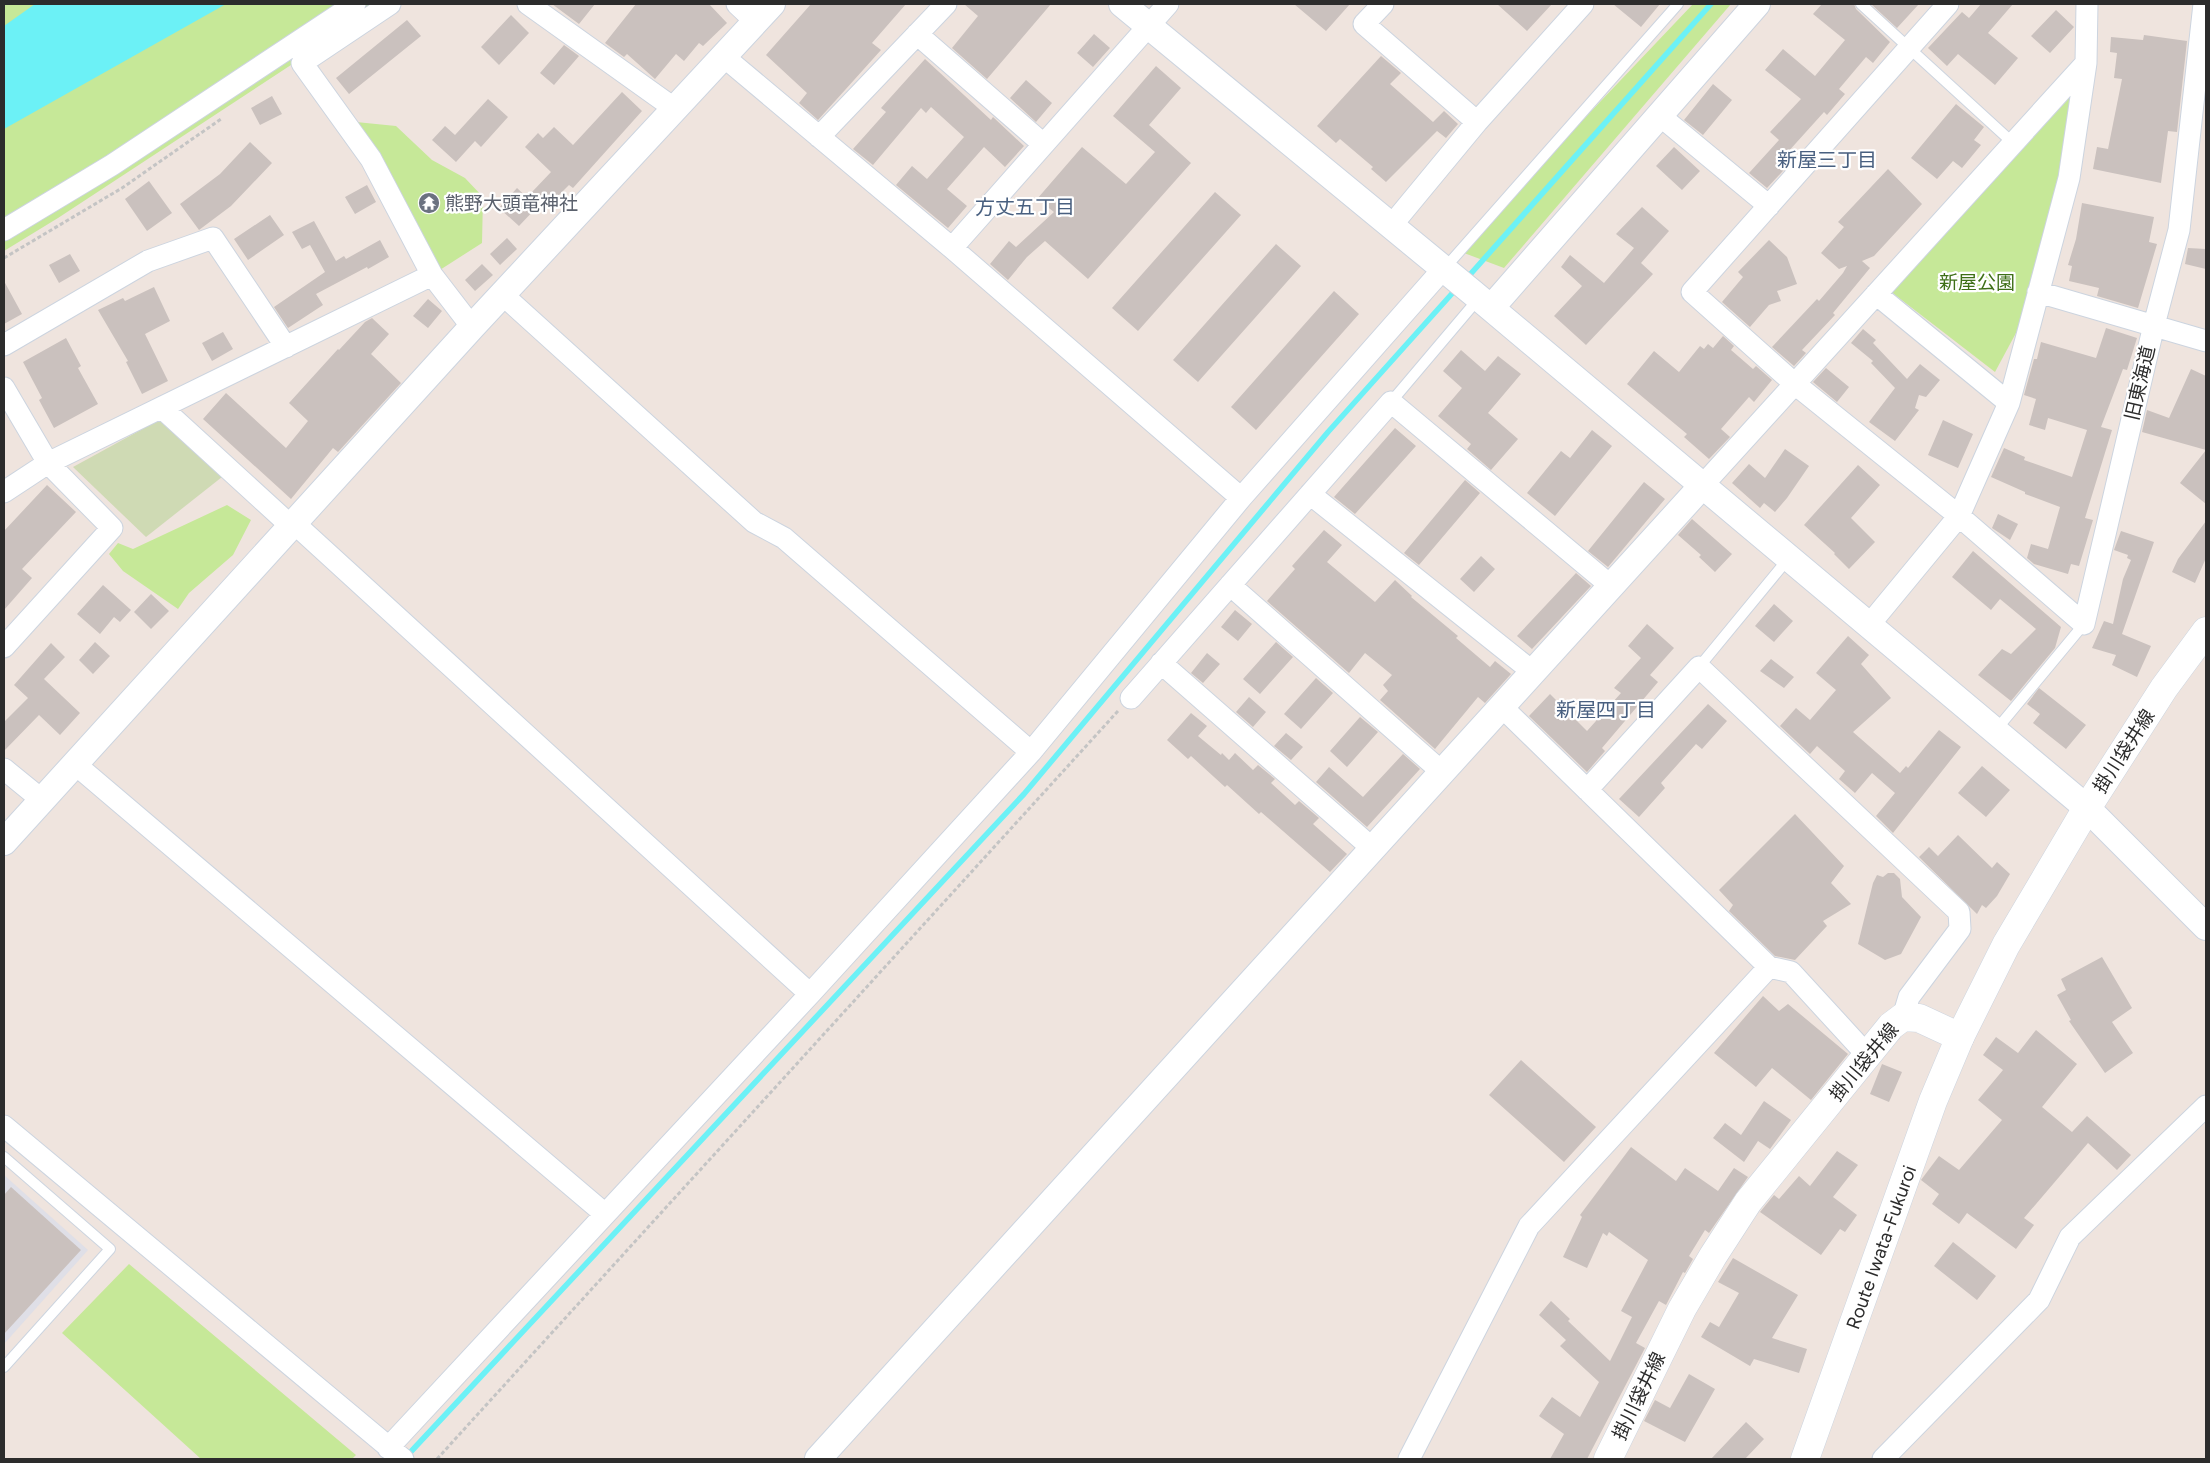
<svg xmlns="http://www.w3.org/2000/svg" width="2210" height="1463" viewBox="0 0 2210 1463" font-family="Figtree,'Noto Sans JP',sans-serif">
  <rect width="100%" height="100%" fill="#efe4de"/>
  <path fill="#dfdfe7" d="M4 1175 88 1250 4 1344Z"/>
  <path fill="#c6e898" d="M4 4H384L58 218 4 251Z
    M1693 4H1731L1504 268 1464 253 1469 240Z
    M2086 63 2038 292 1995 372 1890 291Z
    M356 122 396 126 432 160 465 178 483 197 482 243 432 275Z
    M227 505 251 520 233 555 189 593 178 609 123 571 109 554 118 543 133 549Z
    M129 1264 356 1455 352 1459H201L62 1333Z"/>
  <path fill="#cfdab4" d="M159 420 222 477 146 537 73 467Z"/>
  <path fill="#6cf1f6" d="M35 4H226L4 129V26Z"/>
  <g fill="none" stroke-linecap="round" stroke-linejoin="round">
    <path stroke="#6cf1f6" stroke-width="5.5" d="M1467 278 1711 4
      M405 1458 1024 794 1328 432 1457 288"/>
  </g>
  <path fill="#cac1be" d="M552 4H595L579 24Z
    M636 4H709L727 23 703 46 699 43 684 61 676 54 655 79 627 54 624 57 605 43Z
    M811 4H906L872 43 881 50 818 120 799 103 807 93 766 55Z
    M964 4H1051L987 79 952 48 978 16Z
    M1294 4H1350L1326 31Z
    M1497 4H1552L1527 31Z
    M1613 4H1660L1641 27Z
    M1822 4H1854L1856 9 1890 42 1873 63 1866 57 1839 89 1845 94 1827 115 1824 112 1787 153 1794 159 1767 188 1749 173 1779 140 1770 132 1801 99 1765 70 1783 49 1815 76 1845 40 1813 14Z
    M1871 4H1919L1897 28Z
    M1981 4H2013L1988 33 2018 58 1995 85 1958 54 1947 66 1928 48 1962 12 1969 18Z
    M2056 10 2074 27 2050 53 2031 36Z
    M511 15 529 33 499 65 481 47Z
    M407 20 421 36 349 94 336 78Z
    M1094 34 1110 48 1093 67 1077 53Z
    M2144 35 2187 41 2177 132 2168 131 2161 183 2093 169 2097 147 2108 149 2122 79 2114 78 2117 53 2110 52 2111 37 2143 40Z
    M564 45 579 56 554 85 540 73Z
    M1381 56 1401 73 1390 84 1433 122 1444 111 1458 124 1446 138 1437 131 1386 182 1371 169 1373 167 1340 139 1336 143 1317 126Z
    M925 59 991 120 993 117 1024 146 1005 167 984 147 947 189 967 206 948 228 896 185 912 166 927 179 964 137 931 107 926 113 921 108 873 165 853 149 886 112 881 108Z
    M1156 66 1181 88 1149 125 1191 163 1088 279 1045 241 1027 257 1008 280 990 264 1009 241 1016 247 1054 212 1037 199 1082 147 1126 184 1155 152 1113 116Z
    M1026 80 1052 103 1036 122 1010 98Z
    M1713 84 1732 100 1703 135 1684 120Z
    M622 92 642 111 573 188 569 185 547 207 532 192 551 172 525 147 538 133 543 138 554 127 573 145Z
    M272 96 282 114 260 125 251 108Z
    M488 99 508 117 481 147 475 141 456 162 432 140 445 126 455 135Z
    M1956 104 1984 127 1974 140 1981 145 1962 168 1953 161 1937 179 1911 158Z
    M250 142 272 163 231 206 199 230 180 204 220 174Z
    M1674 147 1700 171 1682 190 1656 166Z
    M1888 169 1922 204 1874 256 1862 261 1870 268 1833 313 1835 315 1802 350 1806 353 1794 366 1772 347 1817 299 1819 301 1843 273 1847 266 1839 269 1821 253 1844 227 1838 222Z
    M149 181 172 213 147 231 125 199Z
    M367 185 376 202 355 214 345 197Z
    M517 188 537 207 519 226 499 208Z
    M1215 192 1241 215 1138 331 1112 308Z
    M2082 203 2154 217 2149 242 2157 244 2138 308 2097 296 2099 288 2069 281 2072 266 2068 265 2076 239Z
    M1642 207 1669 231 1641 263 1653 274 1586 345 1554 316 1582 286 1561 267 1570 255 1604 283 1634 248 1616 234Z
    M270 215 284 235 248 260 234 239Z
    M314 221 336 261 344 256 346 259 380 240 389 257 368 269 367 267 316 294 323 305 288 328 274 307 325 272 310 245 302 249 292 232Z
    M507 238 517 249 500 265 490 254Z
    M1769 240 1787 257 1797 284 1777 291 1781 301 1769 305 1750 327 1722 302 1743 277 1738 272Z
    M1276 244 1301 266 1198 382 1173 360Z
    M2188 248 2206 249V269L2185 264Z
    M70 254 80 271 59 283 49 265Z
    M482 264 493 275 475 291 465 280Z
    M4 281 22 314 4 324Z
    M154 287 170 321 145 334 168 381 142 394 126 362 128 361 98 310 123 298 125 301Z
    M1334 291 1359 314 1256 430 1231 407Z
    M428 299 442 311 428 328 413 316Z
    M372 318 389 334 371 354 401 383 338 452 333 448 291 499 203 419 226 393 286 448 308 421 289 403 338 349 339 350 365 322Z
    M2106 328 2137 338 2127 370 2123 369 2101 427 2112 430 2085 518 2093 520 2079 566 2071 564 2068 574 2034 564 2027 558 2031 544 2048 549 2060 507 2025 494V492L1991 477 2004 448 2025 457 2024 460 2072 477 2087 430 2048 418 2045 430 2029 425 2036 399 2024 395 2034 359H2037L2041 342 2096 358Z
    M1863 329 1876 340 1873 343 1907 379 1920 364 1940 380 1926 397 1919 395 1915 408 1919 410 1895 441 1869 422 1895 388 1871 363 1873 361 1851 343Z
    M223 332 233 349 212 361 202 343Z
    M1723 336 1734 346 1731 350 1753 369 1756 366 1772 380 1754 402 1749 397 1721 429 1730 437 1709 459 1684 437 1687 434 1627 384 1654 351 1679 372 1700 346 1704 349 1708 344 1713 348Z
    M66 338 81 366 78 368 98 404 54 428 39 400 42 398 23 362Z
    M1461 350 1485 371 1498 356 1521 374 1488 413 1518 439 1491 470 1467 449 1471 444 1438 416 1462 388 1443 371Z
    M1826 368 1849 387 1837 402 1813 382Z
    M2191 369 2206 376V450L2142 432 2147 410 2169 418Z
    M1943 420 1973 434 1958 468 1928 455Z
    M1395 428 1416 446 1355 514 1334 497Z
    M1592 430 1612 446 1555 516 1527 493 1561 451 1570 458Z
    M1785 449 1809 466 1787 498 1775 512 1764 503 1760 508 1732 483 1749 464 1765 478Z
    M2206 450V504L2180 483Z
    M1858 465 1880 485 1851 518 1875 542 1849 569 1834 554 1835 553 1804 525Z
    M1465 480 1480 493 1419 565 1404 553Z
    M1644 482 1665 499 1608 567 1588 551Z
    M47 485 76 512 22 569 32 578 4 610V531Z
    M1998 514 2018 524 2010 540 1992 528Z
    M1692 519 1732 554 1715 572 1699 557 1701 555 1678 535Z
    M2206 521V558L2195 583 2172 572 2178 559Z
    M1324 530 1342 545 1327 562 1375 602 1395 580 1412 596 1411 597 1458 636 1456 638 1490 667 1495 661 1511 674 1485 703 1478 697 1435 749 1380 700 1388 691 1383 685 1392 675 1365 653 1349 673 1267 601 1295 569 1292 566Z
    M2121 531 2154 542 2122 634 2151 646 2137 677 2112 665 2116 655 2092 648 2104 621 2113 624 2123 579 2131 560 2127 558 2128 555 2114 550Z
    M1973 551 2061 627 2055 648 2011 701 1978 675 2002 649 2011 654 2036 629 2000 599 1991 610 1952 577Z
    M1481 556 1495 569 1474 592 1460 579Z
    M1576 573 1591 586 1532 649 1517 636Z
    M103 585 131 610 120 622 114 617 100 634 77 614Z
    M151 594 169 611 151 629 134 612Z
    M1774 604 1793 621 1774 642 1755 626Z
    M1235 610 1252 624 1238 641 1221 627Z
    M1647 624 1674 648 1650 675 1658 682 1602 748 1605 751 1587 772 1529 716 1550 694 1587 731 1621 693 1614 688 1641 658 1628 646Z
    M1848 636 1869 655 1861 664 1891 698 1853 732 1900 773 1906 766 1908 768 1939 730 1961 747 1893 833 1876 816 1895 793 1872 773 1855 793 1839 779 1845 771 1817 746 1810 754 1780 726 1796 708 1810 720 1836 690 1816 673Z
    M95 642 110 656 93 674 79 660Z
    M1276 642 1293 657 1260 694 1243 679Z
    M51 643 65 657 44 679 80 713 60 735 39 715 4 751V722L28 698 14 685Z
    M1207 653 1220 664 1203 683 1191 673Z
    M1771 659 1794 677 1784 688 1760 671Z
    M1316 678 1333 693 1301 729 1284 714Z
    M2039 688 2086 725 2066 749 2033 723 2040 714 2027 704Z
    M1249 697 1266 712 1253 727 1236 712Z
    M1708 704 1727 721 1702 749 1696 744 1661 783 1665 788 1639 817 1619 799Z
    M1191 713 1207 726 1198 736 1221 755 1222 753 1229 760 1235 753 1253 770 1258 765 1275 779 1271 783 1295 805 1299 801 1319 818 1313 824 1347 854 1330 872 1261 812 1259 814 1227 785 1225 787 1191 756 1188 759 1167 740Z
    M1360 717 1378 732 1347 767 1330 751Z
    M1286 733 1303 747 1291 760 1274 746Z
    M1403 754 1420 769 1367 827 1316 782 1329 767 1363 797Z
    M1982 766 2010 790 1986 817 1958 793Z
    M1795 814 1844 866 1831 883 1851 904 1823 921 1827 926 1795 960 1775 956 1729 911 1733 905 1719 890Z
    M1958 835 1992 868 1997 862 2010 874 1997 896 1986 908 1982 905 1977 914 1919 857 1929 847 1938 856Z
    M1888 873H1894L1900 879 1902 897 1921 917 1901 954 1885 960 1858 944 1873 883 1877 875 1883 877Z
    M2102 957 2132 1008 2112 1022 2133 1053 2105 1073 2069 1021 2071 1020 2057 995 2066 990 2061 979Z
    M1763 996 1779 1011 1788 1004 1848 1054 1811 1100 1772 1068 1756 1087 1714 1053Z
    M2036 1030 2077 1064 2042 1107 2072 1132 2087 1116 2131 1155 2117 1170 2088 1143 2024 1218 2034 1225 2016 1249 1967 1213 1959 1224 1932 1204 1939 1194 1921 1180 1939 1156 1959 1170 2002 1120 1978 1100 2003 1070 1983 1055 1996 1037 2018 1053Z
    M1521 1060 1596 1127 1564 1162 1489 1095Z
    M1882 1064 1902 1072 1889 1102 1870 1094Z
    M1764 1101 1791 1120 1770 1149 1758 1141 1744 1162 1713 1138 1725 1123 1741 1135Z
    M1631 1147 1676 1181 1685 1168 1718 1191 1734 1168 1748 1177 1709 1233 1705 1230 1689 1256 1693 1259 1685 1273 1683 1272 1666 1305 1659 1301 1636 1343 1645 1348 1587 1459H1550L1564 1434 1539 1416 1552 1397 1580 1417 1599 1382 1560 1346 1566 1340 1539 1315 1551 1301 1570 1319 1568 1321 1610 1361 1632 1317 1621 1311 1648 1260 1609 1232 1607 1236 1603 1233 1587 1268 1563 1257 1582 1217 1580 1215Z
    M1837 1151 1858 1165 1833 1197 1857 1215 1845 1232 1840 1229 1821 1255 1760 1212 1774 1195 1779 1199 1799 1176 1810 1186Z
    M11 1187 81 1250 4 1334V1195Z
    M1953 1242 1996 1276 1977 1300 1934 1266Z
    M1733 1258 1798 1295 1772 1338 1807 1349 1799 1373 1754 1359 1750 1366 1701 1337 1710 1322 1719 1327 1739 1293 1718 1282Z
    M1689 1374 1715 1389 1685 1442 1644 1421 1655 1400 1670 1408Z
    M1746 1422 1764 1439 1745 1459H1711Z"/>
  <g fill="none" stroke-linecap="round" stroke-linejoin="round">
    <g stroke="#ccd4df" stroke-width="12">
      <path id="service" d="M1861 4 2013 143
        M1444 269 1678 4
        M1391 402 1479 298
        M1699 667 1788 559
        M1996 730 2084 624
        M4 1157 110 1249 4 1367"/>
    </g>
    <g stroke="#ccd4df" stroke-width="23">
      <path id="minor" d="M390 4 302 63 371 159 432 275 472 327
        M528 4 675 109
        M737 4 755 21
        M1383 4 1364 24 1477 122
        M1948 4 1692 292 1795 384 1959 516 2084 624 2154 325 2179 230 2204 4
        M917 34 1043 144
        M723 56 952 248 1241 498
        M1659 115 1769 206
        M819 137 946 4
        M1391 226 1477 122 1583 4
        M4 230 112 165 355 4
        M952 248 1168 4
        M2038 292 2206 341
        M1876 294 2009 403
        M503 295 754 522 784 538 1031 752
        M4 345 148 261 213 238 286 347
        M4 388 48 463 112 528 4 647
        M162 408 291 526
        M1702 486 2086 63
        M4 492 48 463 432 275
        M1310 494 1533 672
        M294 523 810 994
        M1230 585 1442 772
        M1869 625 1959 516 2009 403 2069 178 2086 63 2087 4
        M1161 663 1372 848
        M1131 698 1391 402 1611 586
        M75 764 605 1214
        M4 769 42 800
        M1587 790 1699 667 1959 912 1960 929 1909 997 1903 1017
        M1769 967 1791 972 1868 1056
        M4 1126 403 1459
        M388 1448 810 994 1031 752 1241 498 1443 269
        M1409 1459 1529 1226 1769 967 1501 706
        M1883 1459 2039 1300 2070 1237 2206 1106"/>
    </g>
    <g stroke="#ccd4df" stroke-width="28">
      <path id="tertiary" d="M1122 4 1473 293 2087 808 2206 927
        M1491 308 1757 4
        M4 842 472 327 772 4
        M818 1459 1702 486"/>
    </g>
    <g stroke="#ccd4df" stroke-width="29">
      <g id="secondary">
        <path d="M1608 1459 1682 1309 1713 1256 1748 1202 1891 1026 1903 1017 1919 1018 1960 1037"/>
        <path id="s1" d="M1805 1459 1933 1101 1960 1037 2006 945 2087 808 2164 688 2206 631"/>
      </g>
    </g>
    <path stroke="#c4c4c4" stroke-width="3" stroke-dasharray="4 2.5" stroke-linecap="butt" d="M4 258 122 188 221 119
      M437 1459 1118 711"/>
    <use href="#service" stroke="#fff" stroke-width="10"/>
    <use href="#minor" stroke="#fff" stroke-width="21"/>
    <use href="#tertiary" stroke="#fff" stroke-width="26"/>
    <use href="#secondary" stroke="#fff" stroke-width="28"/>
  </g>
  <defs>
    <g id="temple-disc" transform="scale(1.125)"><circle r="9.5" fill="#6b7280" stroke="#fff"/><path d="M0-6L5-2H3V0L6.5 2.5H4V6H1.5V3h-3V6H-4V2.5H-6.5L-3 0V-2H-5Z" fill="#fff"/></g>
  </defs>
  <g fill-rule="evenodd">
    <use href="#temple-disc" x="429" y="203"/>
  </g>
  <g text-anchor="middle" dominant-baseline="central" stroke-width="4.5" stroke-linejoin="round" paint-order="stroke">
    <g font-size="19" fill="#5b616d" stroke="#fff" text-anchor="start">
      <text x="445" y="203">熊野大頭竜神社</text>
    </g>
    <g font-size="19" fill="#3e6f17" stroke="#fff">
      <text x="1977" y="282">新屋公園</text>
    </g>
    <g font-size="19" fill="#2c2c2c" stroke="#fff">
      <text transform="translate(2140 383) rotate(-77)">旧東海道</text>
      <text transform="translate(2124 751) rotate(-57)">掛川袋井線</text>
      <text transform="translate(1864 1062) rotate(-50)">掛川袋井線</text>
      <text stroke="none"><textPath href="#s1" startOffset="225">Route Iwata-Fukuroi</textPath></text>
      <text transform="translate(1639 1396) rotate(-64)">掛川袋井線</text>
    </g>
    <g font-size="20" fill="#496080" stroke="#fff">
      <text x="1827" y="160">新屋三丁目</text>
      <text x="1025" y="207">方丈五丁目</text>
      <text x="1606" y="710">新屋四丁目</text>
    </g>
  </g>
  <rect width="2210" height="1463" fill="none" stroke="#2c2c2c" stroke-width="10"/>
</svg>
